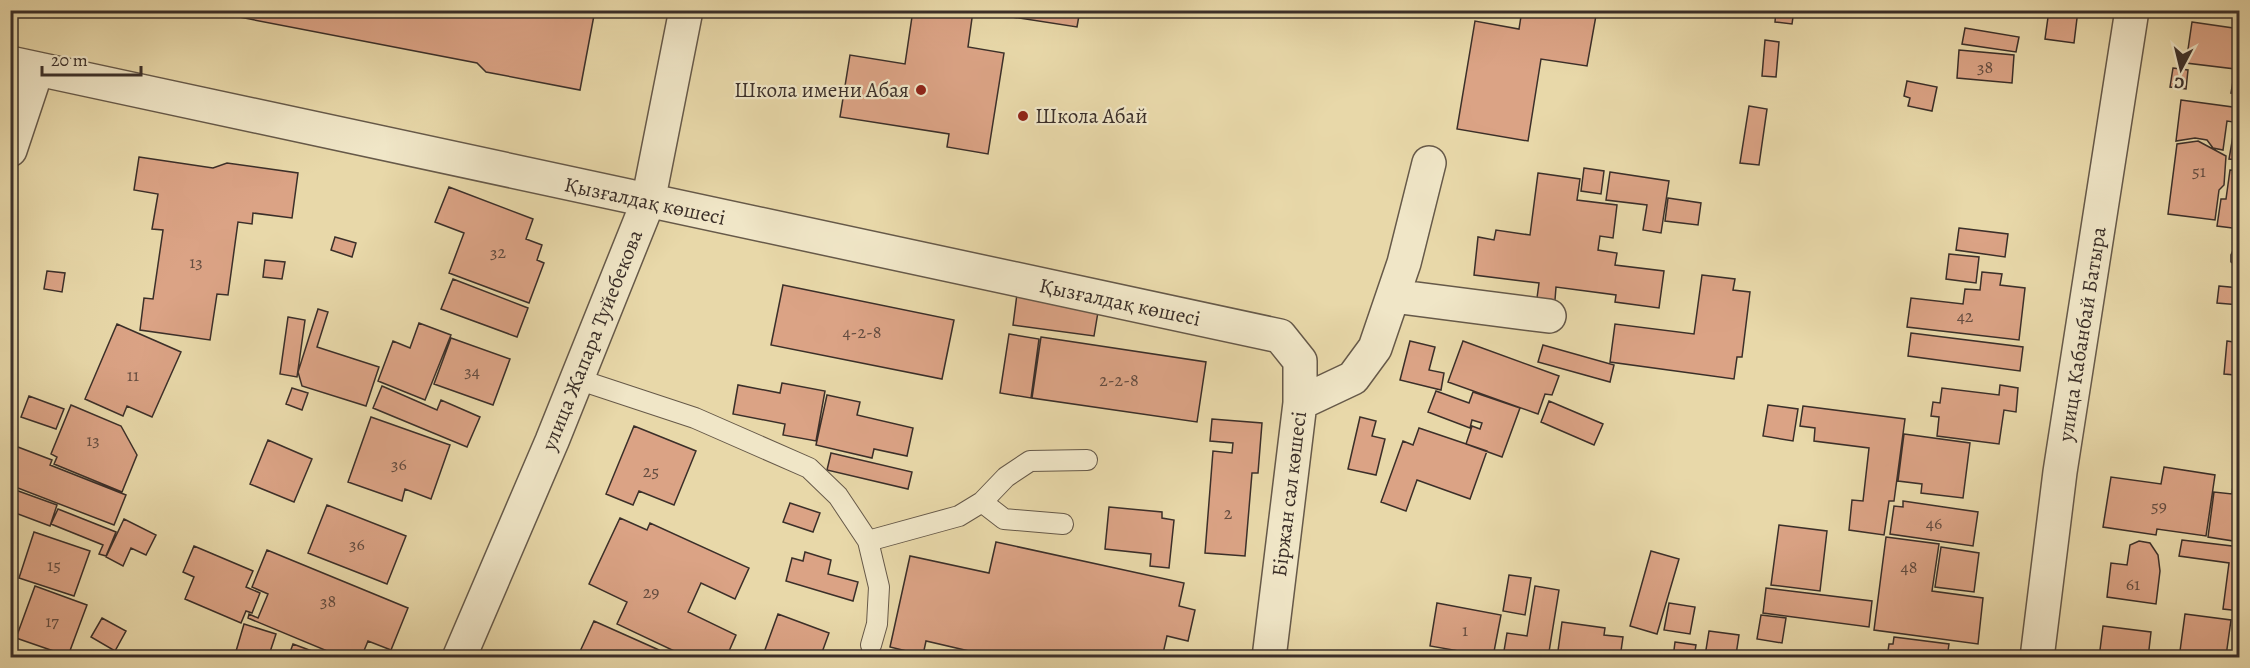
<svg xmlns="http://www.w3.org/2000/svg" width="2250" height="668" viewBox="0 0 2250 668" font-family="Alegreya,serif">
  <rect width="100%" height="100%" fill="#e8d8a9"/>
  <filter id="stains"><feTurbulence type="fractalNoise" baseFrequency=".00333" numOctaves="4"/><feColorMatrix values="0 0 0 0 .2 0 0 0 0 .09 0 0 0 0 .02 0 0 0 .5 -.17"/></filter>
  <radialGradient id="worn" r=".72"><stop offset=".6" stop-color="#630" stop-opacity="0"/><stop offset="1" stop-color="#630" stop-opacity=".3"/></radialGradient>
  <path fill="#dba385" stroke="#3b2f29" stroke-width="1.5" d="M240 10H595L580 90 486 72 477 63 239 17Z
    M913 10H1080L1077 27 973 11 968 47 1004 53 988 154 947 147 949 134 840 117 850 55 905 64Z
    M1522 10H1597L1587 66 1541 59 1528 141 1457 129 1475 21 1519 29Z
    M1776 10H1794L1792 24 1775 22Z
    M2049 10H2078L2074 43 2045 39Z
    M2192 22 2240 29V94L2231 93 2235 69 2186 63Z
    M1965 28 2019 37 2016 52 1962 44Z
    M1765 40 1779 42 1776 77 1762 76Z
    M1959 50 2014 55 2012 83 1957 78Z
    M2173 68 2188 70 2186 89 2170 87Z
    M1907 81 1937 87 1932 111 1908 106 1910 98 1904 96Z
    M2181 100 2240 108V123L2227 121 2223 150 2213 148 2207 140 2195 138 2176 141Z
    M1749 106 1767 109 1759 165 1740 163Z
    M2234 130 2240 131V160L2229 159Z
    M2198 141 2226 156 2224 185 2219 190 2215 220 2168 214 2177 144Z
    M139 157 213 168 227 163 298 173 292 218 253 213 252 224 238 222 228 295 217 294 210 340 140 330 144 298 153 299 163 230 152 229 158 194 134 190Z
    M1584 168 1604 171 1601 194 1581 191Z
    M2230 170 2240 171V229L2217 226 2221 199H2226Z
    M1610 172 1669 181 1661 233 1643 230 1647 205 1606 200Z
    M1538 173 1580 179 1577 200 1617 205 1613 238 1600 236 1598 250 1617 253 1615 265 1664 271 1659 308 1615 302 1616 295 1556 287 1555 300 1537 298 1539 283 1474 275 1478 237 1494 240 1496 230 1530 235Z
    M449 187 533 219 526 239 542 245 537 260 544 263 529 303 449 273 464 233 435 222Z
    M1668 198 1701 203 1698 225 1665 221Z
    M1959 228 2008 234 2005 257 1956 250Z
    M335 237 356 243 352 257 331 250Z
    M2239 246H2240V269L2231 262V255L2234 248Z
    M1949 254 1979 257 1976 283 1946 279Z
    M265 260 285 262 282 279 263 277Z
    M47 271 65 273 62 292 44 289Z
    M1982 272 2002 274 2000 285 2025 288 2019 340 1907 327 1911 298 1963 304 1965 289 1980 290Z
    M1702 275 1735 279 1733 290 1750 292 1742 357H1737L1734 379 1610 362 1615 324 1694 334Z
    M453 279 528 308 517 337 441 309Z
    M783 285 954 320 942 379 771 345Z
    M2219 286 2240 288V305L2217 303Z
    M1017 294 1099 306 1094 336 1013 325Z
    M318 309 328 312 317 347 379 367 366 406 302 386 298 372Z
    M288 317 305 320 297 377 280 374Z
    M419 323 451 335 425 400 378 381 393 341 410 348Z
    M117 324 181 352 152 417 127 406 123 416 85 399Z
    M1911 333 2023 347 2020 371 1908 356Z
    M1009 334 1039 339 1031 398 1000 393Z
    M1041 337 1206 362 1197 422 1032 398Z
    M451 338 510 359 493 405 434 384Z
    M1410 341 1435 347 1429 370 1444 373 1441 390 1400 380Z
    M1463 341 1559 376 1552 395 1545 394 1538 414 1448 382Z
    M2227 341 2240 343V402L2236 399 2235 375 2224 374Z
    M1543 345 1614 365 1610 382 1538 362Z
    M782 383 825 391 816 441 783 435 785 424 733 414 738 385 780 393Z
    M2000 385 2018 388 2016 412 2004 410 1999 444 1937 436 1939 417 1931 416 1933 402 1940 403 1942 388 1999 395Z
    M382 386 437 410 441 400 480 417 467 447 373 408Z
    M292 388 308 393 302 410 286 404Z
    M1436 391 1469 403 1473 392 1520 408 1502 457 1466 444 1472 426 1480 429 1482 423 1472 420 1470 428 1428 412Z
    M827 395 860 402 857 415 913 428 907 456 874 449 872 458 816 445Z
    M29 396 64 409 56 429 21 417Z
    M1549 401 1603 424 1594 445 1541 422Z
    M71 405 121 426 137 455 122 492 54 464 57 457 51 454Z
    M1768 405 1798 409 1793 441 1763 436Z
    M1803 406 1905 419 1894 501H1889L1884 535 1849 530 1852 500 1863 501 1869 448 1814 441 1815 428 1800 426Z
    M371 417 450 445 431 499 405 489 402 501 348 482Z
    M1360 417 1376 421 1372 436 1385 439 1376 475 1348 469Z
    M1212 419 1262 423 1258 473H1252L1245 556 1205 553 1213 451 1232 453 1233 443 1210 441Z
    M634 426 696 451 674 505 639 491 633 505 606 494Z
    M1419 428 1487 451 1470 499 1417 480 1406 511 1381 502 1403 441 1413 445Z
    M1904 434 1970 443 1963 498 1921 493 1922 484 1898 481Z
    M268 440 312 459 294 502 250 484Z
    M10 444 52 460 50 465 126 495 114 525 10 485Z
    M831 453 912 472 908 489 827 470Z
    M2164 467 2215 475 2206 536 2157 529 2156 535 2103 527 2111 477 2161 484Z
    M2235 469 2240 470V542L2208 537 2214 492 2232 494Z
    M10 488 57 505 50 526 10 511Z
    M1903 501 1978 512 1973 546 1890 534 1894 506 1903 507Z
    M790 503 820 513 813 532 783 522Z
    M327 505 406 536 387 584 308 553Z
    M1109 507 1162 512V518L1174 520 1169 568 1150 566 1151 554 1105 549Z
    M58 509 116 532 106 556 99 554 103 545 51 524Z
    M620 518 647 530 650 523 749 568 735 599 701 583 688 612 736 635 726 658H689L617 624 627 602 589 584Z
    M124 519 156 535 146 555 131 548 123 566 106 557Z
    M1779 525 1827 531 1820 591 1771 585Z
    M34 532 90 551 74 596 19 578Z
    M1886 537 1939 544 1932 591 1983 598 1978 644 1874 630Z
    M2182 540 2240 547V611L2223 609 2229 563 2179 556Z
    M2139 541 2150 543 2158 555 2160 571 2156 604 2107 597 2111 563 2127 565 2130 545Z
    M996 542 1184 583 1179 606 1195 610 1188 641 1167 636 1162 658H999L926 641 923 655 890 647 910 556 989 573Z
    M194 546 253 571 246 587 260 593 252 613 246 611 241 623 185 599 194 577 183 572Z
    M1941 547 1979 553 1974 592 1935 587Z
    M267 550 408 608 391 650 368 641 361 658H344L248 618 249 614 258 618 268 594 252 587Z
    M1651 551 1679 559 1657 634 1630 626Z
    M805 552 831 560 828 574 858 582 853 601 786 581 792 558 803 561Z
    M1509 575 1531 578 1525 615 1503 611Z
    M35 586 87 605 68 656 16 638Z
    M1535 586 1559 590 1548 658H1509L1510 652 1504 651 1507 633 1527 636Z
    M1766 588 1872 601 1869 627 1763 613Z
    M1437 603 1501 615 1493 657 1430 646Z
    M1669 603 1695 607 1690 634 1664 630Z
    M778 614 829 633 820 658H762Z
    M2185 614 2231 620 2226 656 2180 651Z
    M1761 615 1786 618 1782 643 1757 639Z
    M102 618 126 631 115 651 91 637Z
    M594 621 659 650 656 658H577Z
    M1562 622 1605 628 1604 635 1623 637 1620 658H1557Z
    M244 624 276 634 268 658H234Z
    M2103 626 2151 632 2148 658H2099Z
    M1709 631 1739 635 1736 655 1751 658 1705 656Z
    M1894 637 1949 644 1947 658H1887L1889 644H1893Z
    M1675 642 1696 645 1694 657 1700 658H1673Z
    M293 644 331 658H288Z"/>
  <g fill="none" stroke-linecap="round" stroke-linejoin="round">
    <g stroke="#665949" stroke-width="22">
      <path id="lane" d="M577 379 695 418 809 468 838 496 868 541 879 587 877 624 871 645
        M982 502 1004 519 1063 524
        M868 541 959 516 982 502 1006 477 1030 461 1087 460"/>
    </g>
    <g stroke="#665949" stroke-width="36">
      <path id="street" d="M10 63 1280 336 1300 361V403L1269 658
        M10 150 37 69
        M1393 296 1549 316
        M1300 403 1353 378 1375 348 1404 263 1429 163
        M459 658 552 441 648 202 686 10
        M2037 658 2060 472 2132 10"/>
    </g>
    <use href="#lane" stroke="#f0e6c7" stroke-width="20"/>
    <use href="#street" stroke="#f0e6c7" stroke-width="33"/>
  </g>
  <g fill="#8f2418" stroke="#f0e6c7" stroke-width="2">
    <circle cx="921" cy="90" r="6"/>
    <circle cx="1023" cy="116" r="6"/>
  </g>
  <g text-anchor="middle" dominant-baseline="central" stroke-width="4.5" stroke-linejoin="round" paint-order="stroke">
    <g font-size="18" fill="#634c40">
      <text x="1985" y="67">38</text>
      <text x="2199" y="171">51</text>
      <text x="498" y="252">32</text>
      <text x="196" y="262">13</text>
      <text x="1965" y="316">42</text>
      <text x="862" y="332">4-2-8</text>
      <text x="472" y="371">34</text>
      <text x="133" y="375">11</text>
      <text x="1119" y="380">2-2-8</text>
      <text x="93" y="440">13</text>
      <text x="399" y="464">36</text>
      <text x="651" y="471">25</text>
      <text x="2159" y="506">59</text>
      <text x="1228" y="513">2</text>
      <text x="1934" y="523">46</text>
      <text x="357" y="544">36</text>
      <text x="54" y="565">15</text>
      <text x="1909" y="567">48</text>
      <text x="2133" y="584">61</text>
      <text x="651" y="592">29</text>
      <text x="328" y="601">38</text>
      <text x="52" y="621">17</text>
      <text x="1465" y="630">1</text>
    </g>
    <g font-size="21" fill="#3b2f29" stroke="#f0e6c7" text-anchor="end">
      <text x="909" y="90">Школа имени Абая</text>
      <text x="1035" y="116" text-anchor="start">Школа Абай</text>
    </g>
    <g font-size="21" fill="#3b2f29" stroke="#f0e6c7">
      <text transform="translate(645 201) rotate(12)">Қызғалдақ көшесі</text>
      <text transform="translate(1120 302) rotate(12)">Қызғалдақ көшесі</text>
      <text transform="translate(2082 334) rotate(-81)">улица Кабанбай Батыра</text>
      <text transform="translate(592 340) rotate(-68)">улица Жапара Туйебекова</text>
      <text transform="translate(1289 494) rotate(-83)">Біржан сал көшесі</text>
    </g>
  </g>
  <rect width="2250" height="668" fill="none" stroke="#e8d8a9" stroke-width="36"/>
  <rect x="12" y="12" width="2226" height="644" fill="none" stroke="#3b2f29" stroke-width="3"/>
  <rect x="18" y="18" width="2214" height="632" fill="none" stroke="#3b2f29" stroke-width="1.5"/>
  <g transform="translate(2181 69) rotate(187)" stroke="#f0e6c7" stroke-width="4.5" paint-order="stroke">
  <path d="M0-4.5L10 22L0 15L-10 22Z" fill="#3b2f29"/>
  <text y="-9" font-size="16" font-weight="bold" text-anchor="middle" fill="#3b2f29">С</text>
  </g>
  <path d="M42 66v9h99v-9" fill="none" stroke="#3b2f29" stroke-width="3"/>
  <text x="51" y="66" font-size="18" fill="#3b2f29" stroke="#f0e6c7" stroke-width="4.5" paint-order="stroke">20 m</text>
  <rect width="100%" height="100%" filter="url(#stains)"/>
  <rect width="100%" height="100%" fill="url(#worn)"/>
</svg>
